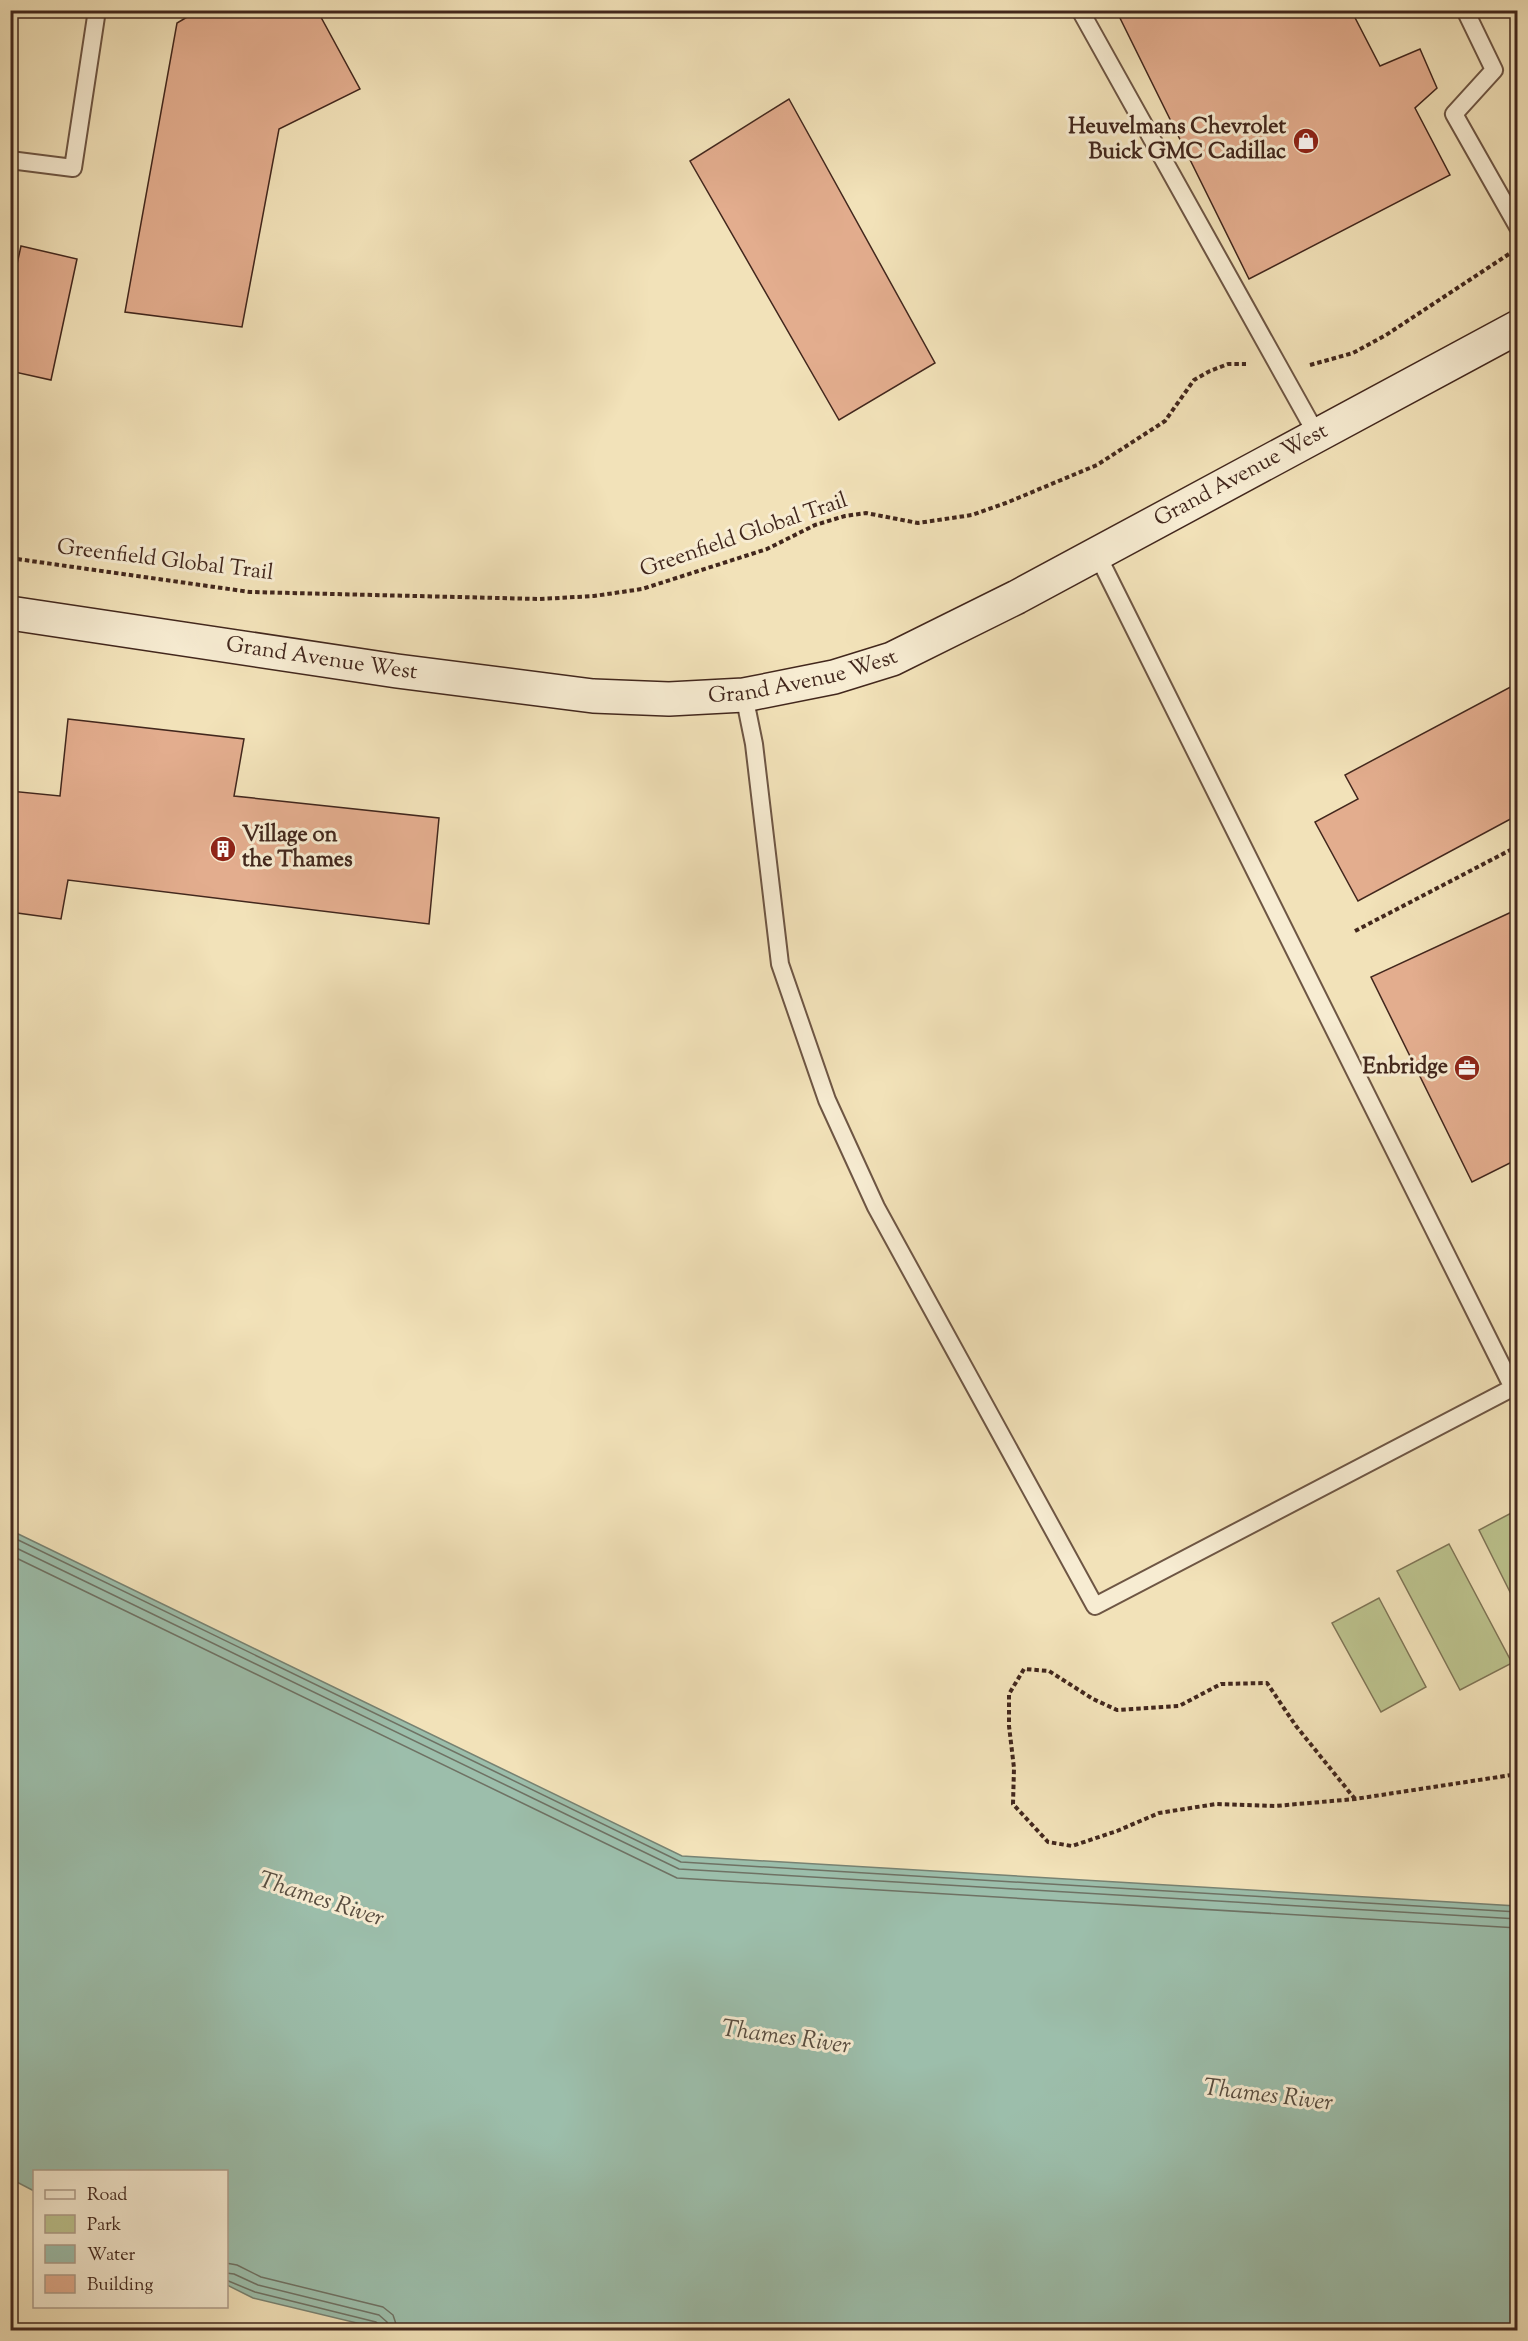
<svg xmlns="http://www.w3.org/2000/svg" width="1528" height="2341" viewBox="0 0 1528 2341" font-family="'Sorts Mill Goudy',serif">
  <rect width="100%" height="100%" fill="#f2e2b9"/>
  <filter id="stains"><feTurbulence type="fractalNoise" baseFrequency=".00333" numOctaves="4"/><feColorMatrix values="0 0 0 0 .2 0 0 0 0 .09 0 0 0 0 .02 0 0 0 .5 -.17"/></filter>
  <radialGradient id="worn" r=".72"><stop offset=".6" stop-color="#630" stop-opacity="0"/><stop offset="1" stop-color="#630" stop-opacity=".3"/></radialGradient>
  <path fill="#bcc38e" stroke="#7f7556" stroke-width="1.5" d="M1517 1510V1606L1479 1530Z
    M1449 1544 1512 1663 1460 1690 1397 1571Z
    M1379 1598 1426 1687 1381 1712 1332 1623Z"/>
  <path fill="#9cbeab" stroke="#788272" stroke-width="1.5" d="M10 1530 682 1856 1517 1906V2330H386L253 2298 227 2285 226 2172H34V2191L11 2179Z"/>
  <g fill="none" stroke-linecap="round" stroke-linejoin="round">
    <path stroke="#6f7264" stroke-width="1.5" d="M10 1536 681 1862 1518 1912
      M10 1545 679 1869 1518 1919
      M10 1555 677 1878 1518 1928
      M226 2263 237 2265 261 2277 383 2307 393 2315 398 2330
      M226 2273 234 2274 258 2285 379 2315 387 2322 389 2330
      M226 2280 255 2292 376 2322 380 2325 381 2330"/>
  </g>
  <path fill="#e3ad8e" stroke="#42271d" stroke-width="1.5" d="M10 10H16L10 46Z
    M199 10H317L360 89 279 129 242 327 125 312 177 23Z
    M1116 10H1351L1380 66 1420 49 1437 88 1415 108 1450 175 1249 279Z
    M789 99 935 363 839 420 690 161Z
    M21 246 77 259 51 380 10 371V296Z
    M1518 683V815L1358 901 1315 822 1358 799 1345 775Z
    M68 719 244 739 234 796 439 818 429 924 68 880 61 919 10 912V791L60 796Z
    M1518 909V1159L1472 1182 1371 977Z"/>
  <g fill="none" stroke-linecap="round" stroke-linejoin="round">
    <g stroke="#6e5644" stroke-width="20">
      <path id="lane" d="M1080 10 1317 435
        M1465 10 1494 70 1454 114 1518 227
        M10 160 73 168 97 10
        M1097 554 1513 1388
        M744 695 754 744 780 964 827 1100 876 1207 1095 1606 1518 1385"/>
    </g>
    <g stroke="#42271d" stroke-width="36">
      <g id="secondary">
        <path id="s1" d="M10 613 397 671 593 696 669 699 744 695 834 677 892 659 1017 597 1518 327"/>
      </g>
    </g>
    <path stroke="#42271d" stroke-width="4" stroke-dasharray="4.5 3" stroke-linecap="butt" d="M1310 365 1353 353 1386 335 1509 254
      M10 558 250 592 540 599 594 596 642 589 767 549 815 525 845 516 866 513 918 523 972 515 1006 503 1097 465 1165 421 1194 380 1210 371 1228 364H1246
      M1355 931 1518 846
      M1355 1799 1296 1726 1267 1683 1221 1684 1179 1706 1117 1710 1093 1699 1049 1671 1024 1669 1009 1694V1726L1014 1768 1013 1804 1048 1842 1072 1846 1117 1831 1159 1813 1216 1804 1275 1806 1355 1799 1518 1774"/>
    <use href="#lane" stroke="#f7ecd2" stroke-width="16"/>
    <use href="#secondary" stroke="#f7ecd2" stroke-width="33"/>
  </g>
  <defs>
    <g id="shop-disc" transform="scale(1.35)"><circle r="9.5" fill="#8f2418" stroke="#f7ecd2"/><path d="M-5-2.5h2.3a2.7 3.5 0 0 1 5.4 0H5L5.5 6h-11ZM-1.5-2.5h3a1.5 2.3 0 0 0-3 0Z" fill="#fff"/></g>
    <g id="building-disc" transform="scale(1.35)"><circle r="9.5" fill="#8f2418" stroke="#f7ecd2"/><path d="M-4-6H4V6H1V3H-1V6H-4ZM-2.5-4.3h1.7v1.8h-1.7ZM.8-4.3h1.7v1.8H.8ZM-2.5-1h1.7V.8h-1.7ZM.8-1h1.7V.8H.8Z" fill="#fff"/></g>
    <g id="office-disc" transform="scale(1.35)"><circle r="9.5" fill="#8f2418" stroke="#f7ecd2"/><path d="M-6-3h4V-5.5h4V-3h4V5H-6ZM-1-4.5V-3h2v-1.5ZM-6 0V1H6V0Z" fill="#fff"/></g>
  </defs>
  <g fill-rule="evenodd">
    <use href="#shop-disc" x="1306" y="141"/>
    <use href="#building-disc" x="223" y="849"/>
    <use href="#office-disc" x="1467" y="1068"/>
  </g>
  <g text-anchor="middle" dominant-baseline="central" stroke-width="6" stroke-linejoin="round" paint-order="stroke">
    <g font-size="22" font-weight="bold" fill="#42271d" stroke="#f7ecd2" text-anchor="end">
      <text x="1286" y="128">Heuvelmans Chevrolet<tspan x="1286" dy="25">Buick GMC Cadillac</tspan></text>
      <text x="242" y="836" text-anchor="start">Village on<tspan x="242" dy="25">the Thames</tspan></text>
      <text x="1448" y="1068">Enbridge</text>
    </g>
    <g font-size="22" fill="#42271d" stroke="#f7ecd2">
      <text stroke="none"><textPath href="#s1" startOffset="1287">Grand Avenue West</textPath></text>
      <text transform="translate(744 536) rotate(-19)">Greenfield Global Trail</text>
      <text transform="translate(165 561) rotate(7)">Greenfield Global Trail</text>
      <text stroke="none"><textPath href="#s1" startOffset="315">Grand Avenue West</textPath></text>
      <text stroke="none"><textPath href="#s1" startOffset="801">Grand Avenue West</textPath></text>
    </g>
    <g font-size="24" font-style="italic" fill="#584d40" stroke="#f7ecd2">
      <text transform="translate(321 1900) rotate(18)">Thames River</text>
      <text transform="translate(786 2038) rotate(8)">Thames River</text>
      <text transform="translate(1268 2096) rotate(7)">Thames River</text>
    </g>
  </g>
  <rect width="1528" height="2341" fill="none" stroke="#f2e2b9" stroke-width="36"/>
  <rect x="12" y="12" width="1504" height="2317" fill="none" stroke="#42271d" stroke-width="3"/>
  <rect x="18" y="18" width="1492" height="2305" fill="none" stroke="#42271d" stroke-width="1.5"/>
  <rect x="33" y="2170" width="195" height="138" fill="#f7ecd2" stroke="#af9d8a" stroke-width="1.5"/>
  <rect x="45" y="2190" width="30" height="9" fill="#f7ecd2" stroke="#af9d8a" stroke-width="1.5"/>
  <text x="87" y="2200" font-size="18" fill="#42271d">Road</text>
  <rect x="45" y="2215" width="30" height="18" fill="#bcc38e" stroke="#af9d8a" stroke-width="1.5"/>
  <text x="87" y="2230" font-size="18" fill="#42271d">Park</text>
  <rect x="45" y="2245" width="30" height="18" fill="#9cbeab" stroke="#af9d8a" stroke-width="1.5"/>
  <text x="87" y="2260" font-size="18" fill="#42271d">Water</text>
  <rect x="45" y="2275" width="30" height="18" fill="#e3ad8e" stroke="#af9d8a" stroke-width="1.5"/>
  <text x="87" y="2290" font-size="18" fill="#42271d">Building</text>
  <rect width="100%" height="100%" filter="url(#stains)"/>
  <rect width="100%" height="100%" fill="url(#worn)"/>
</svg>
